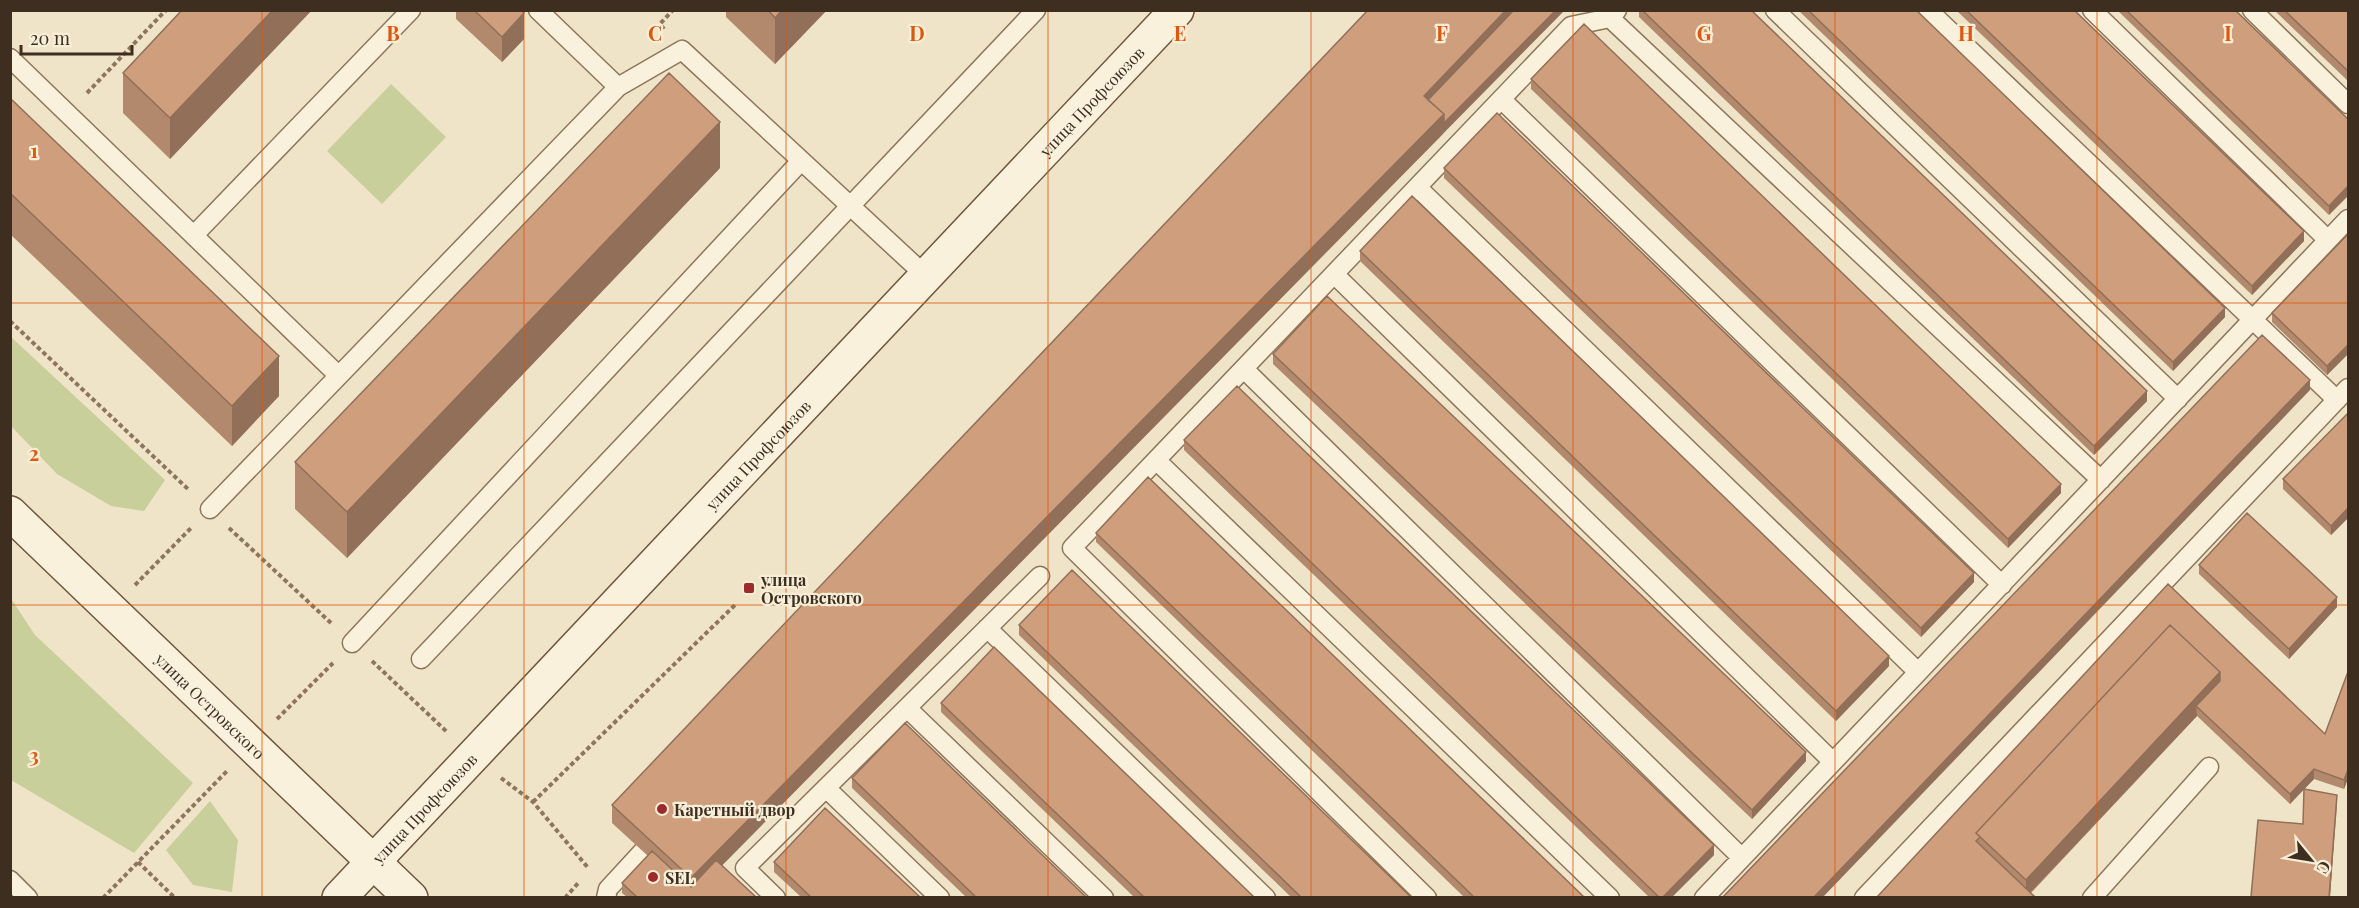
<svg xmlns="http://www.w3.org/2000/svg" width="2359" height="908" viewBox="0 0 2359 908" font-family="'Playfair Display',serif">
  <rect width="100%" height="100%" fill="#f0e4c8"/>
  <path fill="#c9cf9b" d="M391 84 446 137 382 204 327 151Z
    M10 336 165 480 144 511 111 506 57 474 11 426Z
    M10 597 35 635 193 783 134 853 11 780Z
    M210 801 238 840 232 892 193 885 166 850Z"/>
  <g fill="none" stroke-linecap="round" stroke-linejoin="round">
    <g stroke="#8d765c" stroke-width="21">
      <path id="lane" d="M538 10 618 87
        M1775 10 2178 399
        M1928 10 2337 400
        M2092 10 2328 240
        M2252 10 2348 104
        M1610 18 2101 480
        M10 58 338 375
        M1501 99 2002 585
        M1417 187 1918 672
        M194 235 411 10
        M1334 274 1833 762
        M1244 369 1742 858
        M1156 460 1610 898
        M210 509 618 87 682 50 927 277
        M987 628 1266 898
        M352 643 801 161
        M421 659 1036 10
        M907 708 1104 898
        M826 788 940 898
        M10 880 28 898
        M606 898 608 889 643 851
        M776 898 745 868 1040 576
        M1427 898 1072 548 1571 26 1610 18 1617 10
        M1704 898 2348 219
        M1864 898 2348 388
        M2092 898 2209 767"/>
    </g>
    <g stroke="#6f573f" stroke-width="36">
      <g id="secondary">
        <path id="s1" d="M10 513 411 898"/>
        <path id="s2" d="M339 898 1177 10"/>
      </g>
    </g>
    <path stroke="#8d765c" stroke-width="4" stroke-dasharray="4.5 3" stroke-linecap="butt" d="M664 29 660 24 673 10
      M87 93 166 10
      M10 321 189 490
      M229 528 331 623
      M135 585 191 528
      M372 661 447 732
      M277 719 333 663
      M501 778 533 802 589 869
      M533 802 736 604
      M138 862 175 898
      M103 898 228 770
      M565 898 579 882"/>
    <use href="#lane" stroke="#faf1dc" stroke-width="18"/>
    <use href="#secondary" stroke="#faf1dc" stroke-width="33"/>
  </g>
  <path fill="#b2896c" d="M182 10H312L170 159 123 113V73Z
    M456 10H521L524 39 502 62 456 19Z
    M726 10H827L775 64 726 17Z
    M1639 10H1751L2147 401 2094 455 1639 17Z
    M1798 10H1916L2225 317 2173 371Z
    M1956 10H2074L2304 241 2252 295Z
    M2117 10H2235L2349 120 2329 215Z
    M2274 10H2349V82Z
    M1531 79 2061 493 2008 548 1531 89Z
    M10 98 279 396 232 446 10 234Z
    M1444 133 722 865 756 897H627L622 893V883L648 856 612 823V805Z
    M720 168 347 558 295 509V462Z
    M1444 168 1974 582 1921 637 1444 178Z
    M2349 233V353L2327 375 2272 322V313Z
    M1360 251 1889 666 1836 721 1360 261Z
    M1273 354 1806 761 1752 819 1273 364Z
    M2349 412V517L2331 535 2283 489V479Z
    M1184 440 1714 855 1672 897H1649L1184 450Z
    M1096 533 1584 897H1464L1096 542Z
    M2199 565 2337 607 2289 659 2199 574Z
    M2168 584 2325 734 2349 669V776L2344 789 2314 779 2304 789 2337 805 2330 897H2251L2303 824 2304 789 2290 804 2197 716 2031 893 1877 897Z
    M1019 625 1411 897H1291L1019 635Z
    M941 703 1254 897H1134L941 712Z
    M852 778 1086 897H966L852 788Z
    M774 862 920 897H801L774 872Z"/>
  <path fill="#916f58" d="M273 10H312L170 159V118Z
    M782 10H827L775 64V18Z
    M1506 10H1523L1429 109 1424 96Z
    M1556 10H1565L691 897V878L1444 114Z
    M524 13V39L502 62V37Z
    M720 122V168L347 558V512Z
    M2349 185V195L2329 215V206Z
    M2304 231V241L2252 295V286Z
    M2225 308V317L2173 371V362Z
    M2349 344V353L2327 375V366Z
    M279 356V396L232 446V406Z
    M2310 380V390L1823 897H1814Z
    M2147 391V401L2094 455V446Z
    M2061 484V493L2008 548V539Z
    M2349 507V517L2331 535V526Z
    M1974 573V582L1921 637V628Z
    M2337 597V607L2289 659V649Z
    M1889 656V666L1836 721V711Z
    M2220 672V691L2196 706 2197 716 2026 897V880Z
    M1806 752V761L1752 819V810Z
    M2349 767V776L2344 789V780Z
    M2314 769V779L2290 804V794Z
    M2337 795 2330 897H2329Z
    M1714 845V855L1672 897H1663Z"/>
  <path fill="#cf9f7d" stroke="#916f58" stroke-width="1.5" d="M182 10H273L170 118 123 73Z
    M474 10H521L524 13 502 37Z
    M768 10H782L775 18Z
    M1368 10H1506L1424 96 1444 114 691 878 612 805Z
    M1514 10H1556L1444 123V114L1428 100Z
    M1642 10H1751L2147 391 2094 446Z
    M1808 10H1916L2225 308 2173 362Z
    M1966 10H2074L2304 231 2252 286Z
    M2126 10H2235L2349 120V185L2329 206Z
    M2284 10H2349V72Z
    M1584 24 2061 484 2008 539 1531 79Z
    M669 73 720 122 347 512 295 462Z
    M10 98 279 356 232 406 10 193Z
    M1497 113 1974 573 1921 628 1444 168Z
    M1412 196 1889 656 1836 711 1360 251Z
    M2349 233V344L2327 366 2272 313Z
    M1327 296 1806 752 1752 810 1273 354Z
    M2262 335 2310 380 1814 897H1723Z
    M1237 386 1714 845 1663 897H1659L1184 440Z
    M2349 412V507L2331 526 2283 479Z
    M1148 477 1584 897H1474L1096 533Z
    M2247 513 2337 597 2289 649 2199 565Z
    M1072 570 1411 897H1301L1019 625Z
    M2168 584 2325 734 2349 669V767L2344 780 2314 769 2290 794 2196 706 2220 681V672L2170 625 1976 833 1980 837 1976 841 2035 897H1877Z
    M2170 625 2220 672 2026 880 1976 833Z
    M994 647 1254 897H1144L941 703Z
    M905 723 1086 897H976L852 778Z
    M2304 789 2337 795 2329 897H2251L2258 820 2303 824Z
    M825 808 920 897H811L774 862Z
    M652 851 691 887 716 860 756 897H637L622 883Z"/>
  <path fill="none" stroke="#df570d" stroke-width="1.5" stroke-opacity="0.55" d="M262 10V898M524 10V898M786 10V898M1048 10V898M1311 10V898M1573 10V898M1835 10V898M2097 10V898M10 303H2348M10 605H2348"/>
  <g fill="#9e2a2b" stroke="#f7eed8" stroke-width="2">
    <rect x="743" y="582" width="12" height="12" rx="3"/>
    <circle cx="662" cy="809" r="6"/>
    <circle cx="653" cy="877" r="6"/>
  </g>
  <g text-anchor="middle" dominant-baseline="central" stroke-width="4.5" stroke-linejoin="round" paint-order="stroke">
    <g font-size="16" fill="#3d2e20" stroke="#f7eed8">
      <text stroke="none"><textPath href="#s2" startOffset="1096">улица Профсоюзов</textPath></text>
      <text stroke="none"><textPath href="#s2" startOffset="610">улица Профсоюзов</textPath></text>
      <text stroke="none"><textPath href="#s1" startOffset="278">улица Островского</textPath></text>
      <text stroke="none"><textPath href="#s2" startOffset="124">улица Профсоюзов</textPath></text>
    </g>
    <g font-size="16" font-weight="bold" fill="#3d2e20" stroke="#f7eed8" text-anchor="start">
      <text x="761" y="579">улица<tspan x="761" dy="18">Островского</tspan></text>
      <text x="674" y="809">Каретный двор</text>
      <text x="665" y="877">SEL</text>
    </g>
  </g>
  <g font-size="20" text-anchor="middle" font-weight="bold" fill="#df570d" stroke="#f7eed8" stroke-width="4.5" stroke-linejoin="round" paint-order="stroke">
    <text x="393" y="41">B</text>
    <text x="655" y="41">C</text>
    <text x="917" y="41">D</text>
    <text x="1180" y="41">E</text>
    <text x="1442" y="41">F</text>
    <text x="1704" y="41">G</text>
    <text x="1966" y="41">H</text>
    <text x="2228" y="41">I</text>
    <text x="34" y="158">1</text>
    <text x="34" y="461">2</text>
    <text x="34" y="763">3</text>
  </g>
  <rect width="2359" height="908" fill="none" stroke="#3d2e20" stroke-width="24"/>
  <g transform="translate(2311 860) rotate(120)" stroke="#f7eed8" stroke-width="4.5" paint-order="stroke">
  <path d="M0-4.5L10 22L0 15L-10 22Z" fill="#3d2e20"/>
  <text y="-9" font-size="16" font-weight="bold" text-anchor="middle" fill="#3d2e20">С</text>
  </g>
  <path d="M21 45v9h111v-9" fill="none" stroke="#3d2e20" stroke-width="3"/>
  <text x="30" y="45" font-size="18" fill="#3d2e20" stroke="#f7eed8" stroke-width="4.5" paint-order="stroke">20 m</text>
</svg>
